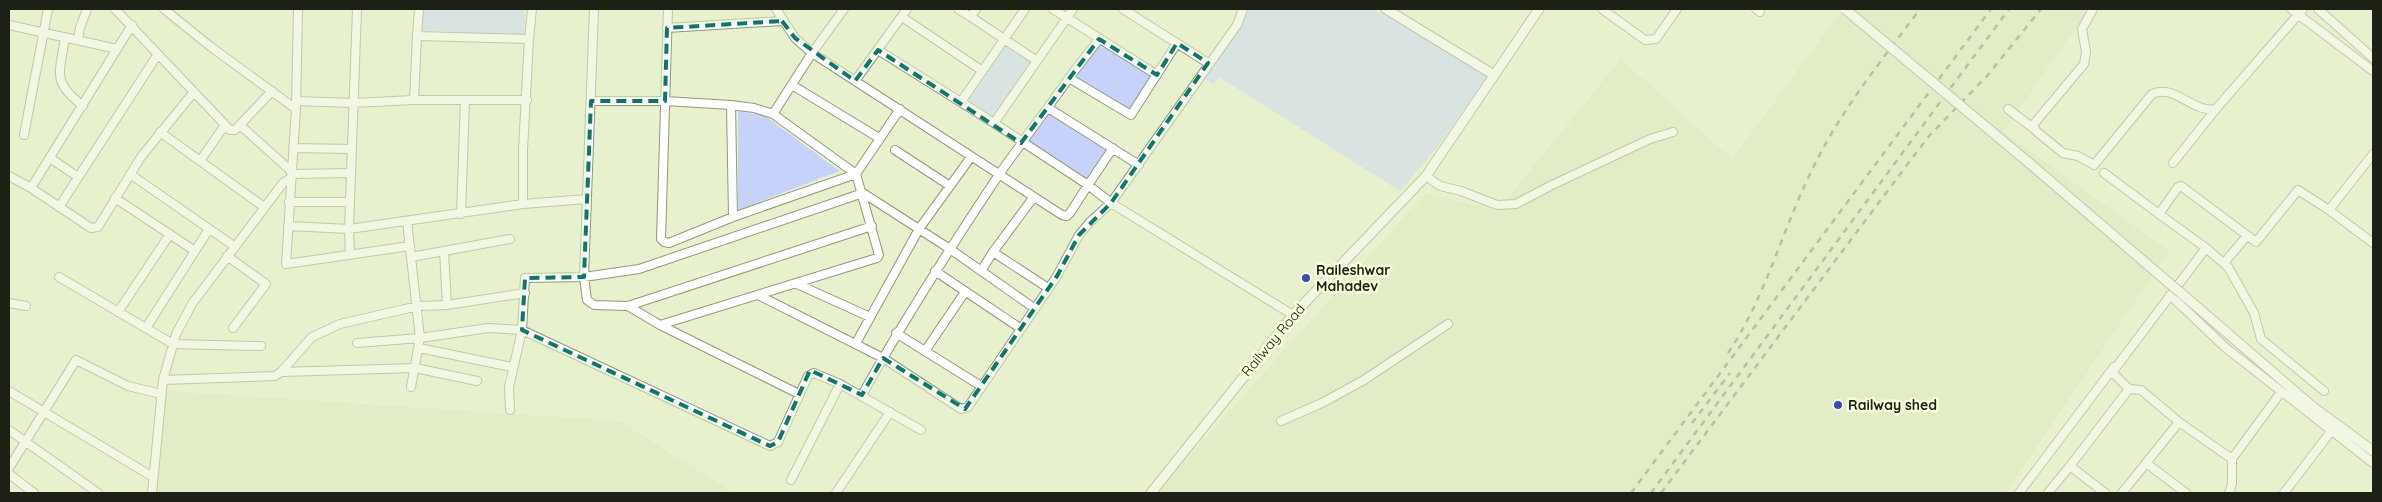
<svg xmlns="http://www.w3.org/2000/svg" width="2382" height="502" viewBox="0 0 2382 502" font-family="Quicksand,sans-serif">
  <rect width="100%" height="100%" fill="#e8f1ce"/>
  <path fill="#dbe6bc" d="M1843 9H2089L2003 132 2169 251 2005 493H1156L1426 193 1497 211 1621 59 1732 159Z
    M167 391 619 421 734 493H151Z"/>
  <path fill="#c7d2fb" d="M422 9H525L524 36 421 30Z
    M1248 9H1374L1485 74 1486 78 1439 145 1400 191 1219 77 1213 85 1202 75 1241 25Z
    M1003 43 1031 61 993 119 966 100Z
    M1101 43 1152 76 1129 112 1073 77Z
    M738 111 765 116 840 171 738 210Z
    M1049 112 1110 148 1086 181 1028 142Z"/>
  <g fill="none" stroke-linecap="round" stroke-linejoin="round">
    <g stroke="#909978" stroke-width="10">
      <path id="minor" d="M115 9 230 130H235L272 91
        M164 9 211 47 296 109
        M298 9 296 109 286 264 410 246
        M419 9 417 36 529 39 532 9
        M594 9 584 277 587 300 594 305 628 306 872 226
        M776 9 795 38 812 53 1062 215 1067 216 1070 213 1088 185 1111 203 1293 315
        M958 9 971 17 976 9
        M1053 9 1157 75
        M1123 9 1208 63
        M1602 9 1645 40 1656 39 1677 9
        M1756 9 1760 12
        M2093 9 2082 29 2086 52 2084 64 2033 125 2036 131 2063 153 2078 156 2094 165 2152 94C2174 83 2194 114 2216 109L2303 9
        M2291 9 2373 71
        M2318 9 2373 58
        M902 17 981 70
        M971 17 1037 61
        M9 25 117 49 132 25
        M667 28 782 21
        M65 37C60 74 51 81 83 106
        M1099 39 1069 78 1131 115 1177 43
        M78 40 80 28 87 9
        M117 49 31 188 91 228 98 227 141 157 193 93
        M878 50 994 123 1073 9
        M855 81 907 9
        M792 85 879 138
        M414 100H527
        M296 101 353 103 414 100 417 36
        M591 101H665L731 105
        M961 102 1025 9
        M1048 108 1139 165
        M2008 109 2033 128
        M773 114 812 53 844 9
        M994 123 1088 185 1113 148
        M240 125 291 171
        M160 132 264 207
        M24 135 48 9
        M293 148 351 149
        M895 150 950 186
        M2373 154 2329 210 2373 243
        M50 158 78 177
        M200 161 225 125
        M2173 163 2216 109
        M2104 173 2159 214
        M130 174 234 246
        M291 174 351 173
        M9 176 31 188
        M1426 176 1440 186 1461 191 1497 205 1516 204 1550 186 1650 139 1673 132
        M115 198 195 251
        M1033 198 993 252 1048 288
        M289 202H350
        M523 204V150L529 39
        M59 207 158 54
        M461 214 465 100
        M733 217 731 105 754 108 773 114 856 174 900 109
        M407 221 420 338 411 387
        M288 226 349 229 523 204 587 199
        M350 255 349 229 357 9
        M227 256 266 284 233 328
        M411 257 444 251
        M2224 263 2246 237
        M935 271 1020 328
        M981 271 993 252
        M59 277 173 344 261 346
        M797 284 870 317
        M2170 295 2226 348 2373 463
        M760 296 883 358 961 409 968 407 1057 276 1079 235 1090 222 1111 203 1237 25 1243 9
        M9 303 26 306
        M447 305 444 251 510 239
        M628 306 660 325 877 258 879 255 856 174 733 217 669 243 664 242 661 239 668 9
        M118 312 170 234
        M660 325 799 394
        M146 328 209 229
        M896 333 981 386
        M357 343 420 338 488 328 522 330 770 446 778 442 808 376 814 373 840 384 921 430
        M856 343 919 229 971 157
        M419 348 512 367
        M925 351 965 292
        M281 372 415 368 477 381
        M163 380 275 376 281 372 312 337 340 324 418 306 447 305 525 293
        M9 391 153 477
        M2324 391 2261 339 2254 313 2228 267 2206 248 2159 214 2178 187 2181 186 2256 242 2298 190 2329 210
        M862 395C904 320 950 248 998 176 1021 143 1046 111 1069 78
        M510 410 509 387 522 330 525 278 584 277 639 269 863 193 950 249 1034 308
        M1281 421 1322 403 1364 380 1448 324
        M2179 422 2141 390 2129 389 2114 374V370L2206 248
        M9 430 98 493
        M2146 463 2186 493
        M9 468 76 360 128 386 161 394
        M9 474 34 493
        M791 480 840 384
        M152 493 163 380 176 334 192 304 283 183 291 178
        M836 493 890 412
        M2019 493 2114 367
        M2048 493 2070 466
        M2105 493 2070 466 2129 389
        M2122 493 2179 422 2232 459 2281 392
        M2229 493 2232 484V459
        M2284 493 2329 434"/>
    </g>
    <g stroke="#909978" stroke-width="11">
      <path id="tertiary" d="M1386 9 1494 75
        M2028 162 2169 283
        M2181 293 2313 407 2373 451
        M1151 493 1293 315 1426 176 1539 9"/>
    </g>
    <use href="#minor" stroke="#fff" stroke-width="8"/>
    <use href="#tertiary" stroke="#fff" stroke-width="9"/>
    <path stroke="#80856e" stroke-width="2.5" stroke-dasharray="6 6" stroke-linecap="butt" d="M1728 353C1766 297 1782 230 1812 170 1840 111 1882 60 1920 9
      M1692 423 1730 373
      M1631 493 1991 9
      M1651 493 2009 9
      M1661 493 1910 161 1929 136 1987 76 2041 9"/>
    <g stroke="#909978" stroke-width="11" stroke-linecap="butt">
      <path id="tertiary-bridge" d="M1845 9 2028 162
        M2169 283 2181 293"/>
    </g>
    <use href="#tertiary-bridge" stroke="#fff" stroke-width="9"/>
  </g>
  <path d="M0 0H2382V502H0ZM782 21 795 38 855 81 878 50 1021 143 1099 39 1157 75 1177 43 1208 63 1111 203 1079 235 1057 276 965 409 883 358 862 395 810 370 778 442 770 446 522 330 525 278 584 277 591 101H665L667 28Z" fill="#e8f1ce" fill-opacity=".55" fill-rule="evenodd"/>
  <path fill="none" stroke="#0f766e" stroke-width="4" stroke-dasharray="10 6" stroke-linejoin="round" d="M782 21 795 38 855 81 878 50 1021 143 1099 39 1157 75 1177 43 1208 63 1111 203 1079 235 1057 276 965 409 883 358 862 395 810 370 778 442 770 446 522 330 525 278 584 277 591 101H665L667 28Z"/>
  <g fill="#3c49bc" stroke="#f6ffdb" stroke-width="2">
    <circle cx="1306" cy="278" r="5"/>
    <circle cx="1838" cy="405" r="5"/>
  </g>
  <g text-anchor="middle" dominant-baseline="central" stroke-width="5" stroke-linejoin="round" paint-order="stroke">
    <g font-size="14" font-weight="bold" fill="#1d2014" stroke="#f6ffdb" text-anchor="start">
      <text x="1316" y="270">Raileshwar<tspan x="1316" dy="16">Mahadev</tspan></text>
      <text x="1848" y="405">Railway shed</text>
    </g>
    <g font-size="14" fill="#1d2014" stroke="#f6ffdb">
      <text transform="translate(1273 340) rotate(-50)">Railway Road</text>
    </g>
  </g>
  <rect width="2382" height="502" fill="none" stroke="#1d2014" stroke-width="20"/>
</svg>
